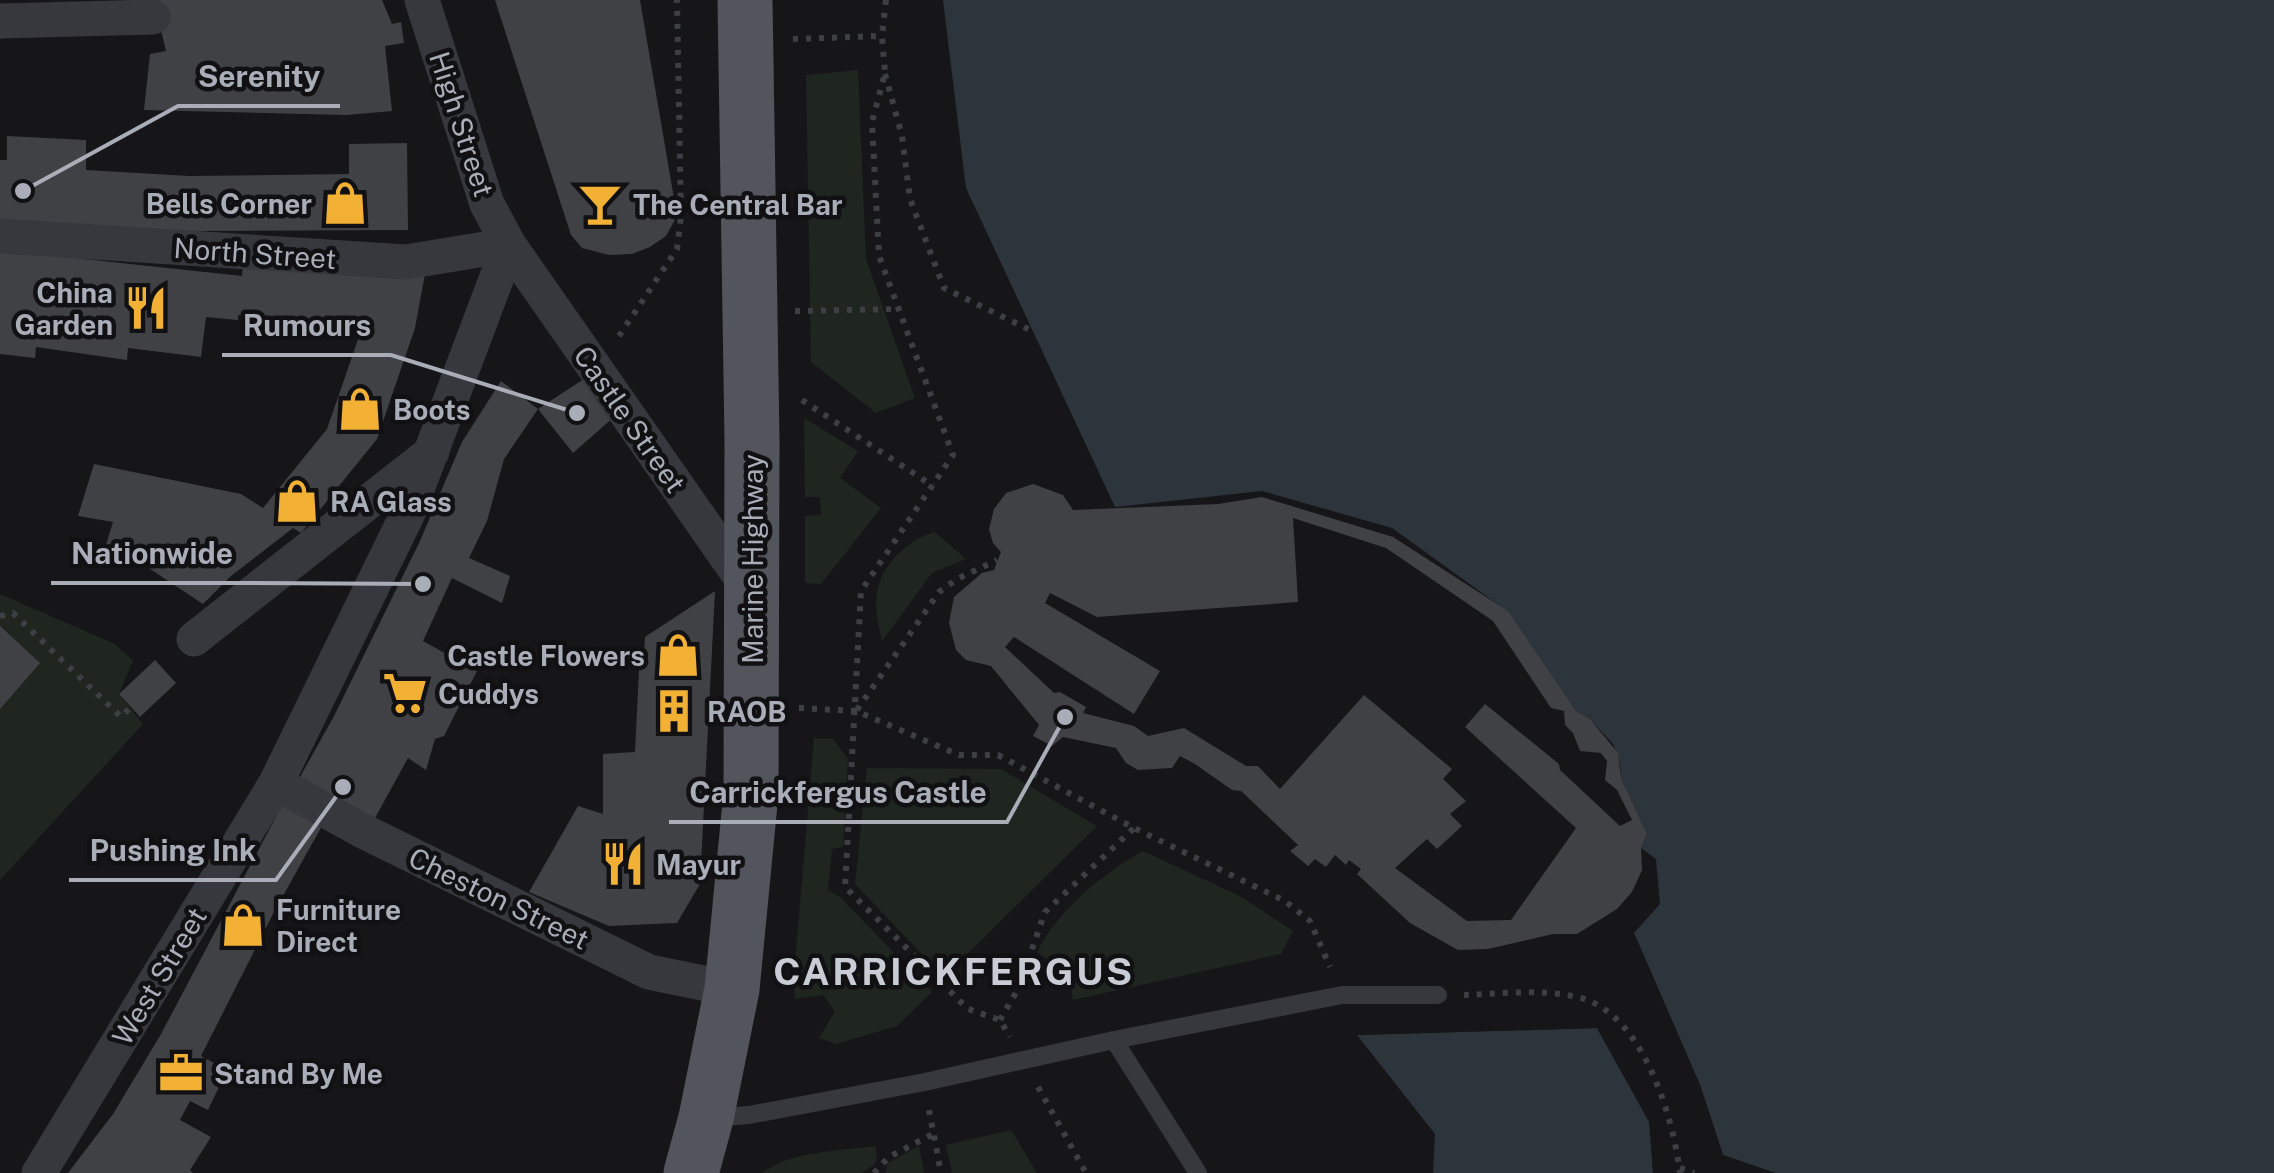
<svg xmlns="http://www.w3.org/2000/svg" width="2274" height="1173" viewBox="0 0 2274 1173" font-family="'Public Sans',sans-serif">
  <rect width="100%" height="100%" fill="#161618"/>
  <path fill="#1e261f" d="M858 70 866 259 915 398 876 413 811 362 806 75Z
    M804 418 858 451 840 478 881 508 821 584 805 583V516L821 515 820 497H805Z
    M935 532 966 559 932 573 882 641C879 625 874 610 877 593 881 565 908 539 935 532Z
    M0 594 115 644 133 661 119 694 143 724 0 880Z
    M814 738 833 739 848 759 843 847 832 849 828 890 840 897 932 992 897 1026 836 1044 819 1038 835 1011 823 995 795 999 794 975Z
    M867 768 1001 769 1097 826 944 977 855 884Z
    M1143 851 1242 897 1293 931 1281 954 1073 1000 1070 978 1037 952C1058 910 1102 874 1143 851Z
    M1011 1130 1037 1173H952L946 1145Z
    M875 1146C880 1162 875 1165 861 1173H762C790 1151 841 1151 875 1146Z
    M919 1146 924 1173H885L888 1163Z"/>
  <path fill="#2c353c" d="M943 0H2274V1173H1775L1723 1155 1700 1085 1634 933 1660 904 1656 859 1641 848 1647 834 1621 778 1620 763 1613 744 1590 719 1576 711 1507 611 1392 528 1262 491 1115 507 966 188Z
    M1597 1028 1650 1122 1653 1173H1433L1435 1134 1357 1035Z"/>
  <path fill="#161618" d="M1629 933H1634L1700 1085 1723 1155 1775 1173H1760L1719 1157 1696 1086Z
    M1599 1024 1654 1120 1658 1173H1653L1649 1122 1597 1028 1357 1035V1030Z"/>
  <path fill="#404145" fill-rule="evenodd" d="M154 0H382L392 24 401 22 404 43 385 46 392 111 347 115 144 110 150 54 166 51Z
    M495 0H640L677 216 666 236 650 247 632 254 609 255 582 248 571 235Z
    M7 136 86 140V170L189 176 349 174V144L407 143 408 230 188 231 0 222V160H7Z
    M0 250 242 276 243 262 425 274 415 328 377 439 301 533 293 528 231 576 203 604 135 559 104 551 113 522 78 516 94 464 241 494 263 508 327 429 363 325 238 315V320L206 317 201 357 128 348 127 360 36 347 35 358 0 354Z
    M590 375 614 417 573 453 538 409 504 459 487 521 469 558 510 576 502 603 452 578 423 641 477 671 444 736 435 739 426 770 408 758 370 827 295 786 334 716 420 541 462 442 501 381 538 409Z
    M1033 484 1063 495 1073 510 1218 504 1262 497 1393 537 1508 611 1576 711 1590 719 1618 753 1621 778 1647 834 1641 848 1642 870 1632 892 1617 909 1577 934H1553L1488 949 1458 950 1410 923 1357 874 1361 869 1349 860 1346 865 1335 855 1326 867 1315 859 1308 866 1290 851 1298 845 1241 791 1232 790 1195 764 1180 756 1172 768 1138 770 1126 763 1116 748 1063 737 1052 746 1033 736 1039 725 991 666 966 660 956 650 949 623 954 597 982 573 994 570 1001 552 993 543 989 529 994 509 1006 493ZM1293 518 1386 548 1493 621 1551 708 1564 711 1565 725 1573 733 1580 751 1601 753 1607 761 1605 780 1617 790 1632 820 1620 826 1560 770 1559 764 1485 704 1465 727 1576 828 1511 920 1467 921 1395 868 1427 839 1437 849 1462 826 1450 814 1466 801 1443 779 1452 769 1364 695 1280 789 1258 766H1246L1184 728 1148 736 1134 726 1083 713 1086 707 1060 692 1054 693 1005 647 1014 637 1134 714 1160 671 1045 603 1050 593 1097 617 1298 602Z
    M715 591 700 884 677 923 609 926 529 892 578 806 603 814V754L635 752 639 669H643L645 637Z
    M0 626 40 663 0 709Z
    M155 660 176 683 140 717 119 694Z
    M287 796 327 817 274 912 201 1056 227 1070 208 1110 190 1101 180 1120 211 1137 190 1170 193 1173H68L113 1114 161 1034Z"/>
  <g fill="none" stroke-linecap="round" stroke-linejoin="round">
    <path stroke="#3d3f44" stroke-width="6" stroke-dasharray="5 8" stroke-linecap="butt" d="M886 0 882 36 885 73 872 122 879 256 953 455 861 591 845 887 968 1009 1000 1020 1010 1037
      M793 39 882 36
      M885 74 902 136 910 199 944 288 1032 331
      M795 311 899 309
      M619 336 677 249 681 216 677 0
      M802 400 933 486
      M0 616 13 613 121 717 131 707
      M799 708 856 711 959 755H998L1134 828 1285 901 1310 921 1330 967
      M857 710 939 592 957 579 997 560
      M1464 995C1502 994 1543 988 1581 998 1643 1015 1673 1116 1680 1173
      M1000 1020 1018 989 1045 912 1134 828
      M1038 1087 1086 1173
      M929 1110 941 1173
      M1680 1168 1694 1173
      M874 1173 889 1157 933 1134"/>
    <path stroke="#37383d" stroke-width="18" d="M1114 1040 1198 1173
      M710 1118 749 1115 925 1082 1114 1040 1342 995H1438"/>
    <path stroke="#37383d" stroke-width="35" d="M422 0 487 204 509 245 751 592
      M0 21 153 17
      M0 236 406 262 509 245
      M194 639 432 452
      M276 783 361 830 649 972 732 989
      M39 1173 276 783 408 513 509 245"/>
    <path stroke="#53555c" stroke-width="55" d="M691 1173 706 1118 732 989 751 793 752 440 745 0"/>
  </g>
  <defs>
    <g id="shop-bare" transform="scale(3.45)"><path d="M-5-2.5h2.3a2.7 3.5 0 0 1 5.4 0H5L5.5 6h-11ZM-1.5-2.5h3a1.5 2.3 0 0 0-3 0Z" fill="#f2b134" stroke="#111113" stroke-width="2.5" paint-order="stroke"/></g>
    <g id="bar-bare" transform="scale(3.45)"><path d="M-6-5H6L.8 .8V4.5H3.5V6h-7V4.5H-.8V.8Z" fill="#f2b134" stroke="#111113" stroke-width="2.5" paint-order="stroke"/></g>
    <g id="restaurant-bare" transform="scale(3.45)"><path d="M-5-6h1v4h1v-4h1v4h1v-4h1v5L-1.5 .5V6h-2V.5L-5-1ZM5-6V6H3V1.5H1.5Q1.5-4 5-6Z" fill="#f2b134" stroke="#111113" stroke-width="2.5" paint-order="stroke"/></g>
    <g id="supermarket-bare" transform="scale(3.45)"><path d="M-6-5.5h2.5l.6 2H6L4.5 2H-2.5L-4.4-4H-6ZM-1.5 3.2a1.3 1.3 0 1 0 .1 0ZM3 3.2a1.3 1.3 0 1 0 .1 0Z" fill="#f2b134" stroke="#111113" stroke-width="2.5" paint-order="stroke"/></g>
    <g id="building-bare" transform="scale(3.45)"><path d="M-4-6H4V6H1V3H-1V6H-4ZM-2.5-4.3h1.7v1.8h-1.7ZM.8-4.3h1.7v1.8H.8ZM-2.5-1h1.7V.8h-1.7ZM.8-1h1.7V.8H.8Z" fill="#f2b134" stroke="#111113" stroke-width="2.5" paint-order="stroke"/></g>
    <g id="office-bare" transform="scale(3.45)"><path d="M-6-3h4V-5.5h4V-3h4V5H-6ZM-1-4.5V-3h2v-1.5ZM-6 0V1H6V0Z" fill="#f2b134" stroke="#111113" stroke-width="2.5" paint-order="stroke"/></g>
  </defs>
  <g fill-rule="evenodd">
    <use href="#shop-bare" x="345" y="203"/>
    <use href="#bar-bare" x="600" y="204"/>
    <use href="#restaurant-bare" x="146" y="308"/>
    <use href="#shop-bare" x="360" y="409"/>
    <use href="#shop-bare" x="297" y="501"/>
    <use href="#shop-bare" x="678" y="655"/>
    <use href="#supermarket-bare" x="405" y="693"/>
    <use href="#building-bare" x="674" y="711"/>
    <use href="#restaurant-bare" x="623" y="864"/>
    <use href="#shop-bare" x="243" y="925"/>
    <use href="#office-bare" x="181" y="1073"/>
  </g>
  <g text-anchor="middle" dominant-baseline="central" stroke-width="9" stroke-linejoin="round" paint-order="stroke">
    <g font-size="28" fill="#a8adb8" stroke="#111113">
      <text transform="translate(462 124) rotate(72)">High Street</text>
      <text transform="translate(255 253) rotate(4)">North Street</text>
      <text transform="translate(630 419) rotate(55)">Castle Street</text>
      <text transform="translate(752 559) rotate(-90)">Marine Highway</text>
      <text transform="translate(499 898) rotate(26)">Cheston Street</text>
      <text transform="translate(159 976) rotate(-59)">West Street</text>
    </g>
    <g font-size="28" font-weight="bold" fill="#a8adb8" stroke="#111113" text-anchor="start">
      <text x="312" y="203" text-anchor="end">Bells Corner</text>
      <text x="633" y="204">The Central Bar</text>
      <text x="113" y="292" text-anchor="end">China<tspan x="113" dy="32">Garden</tspan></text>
      <text x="393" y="409">Boots</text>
      <text x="330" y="501">RA Glass</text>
      <text x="645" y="655" text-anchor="end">Castle Flowers</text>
      <text x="438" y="693">Cuddys</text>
      <text x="707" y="711">RAOB</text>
      <text x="656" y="864">Mayur</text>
      <text x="276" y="909">Furniture<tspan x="276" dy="32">Direct</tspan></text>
      <text x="214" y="1073">Stand By Me</text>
    </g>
    <g font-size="38" font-weight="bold" letter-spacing="2.5" fill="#c9ccd4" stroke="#111113">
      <text x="954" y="971">CARRICKFERGUS</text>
    </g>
  </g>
  <path fill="none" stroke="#a8adb8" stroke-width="4" d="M23 191L178 106H340M577 413L391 355H222M423 584L253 583H51M1065 717L1007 822H669M343 787L276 880H69"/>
  <g fill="#a8adb8" stroke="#111113" stroke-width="4">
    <circle cx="23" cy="191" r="10"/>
    <circle cx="577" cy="413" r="10"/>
    <circle cx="423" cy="584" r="10"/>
    <circle cx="1065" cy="717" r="10"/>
    <circle cx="343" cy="787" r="10"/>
  </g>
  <g font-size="30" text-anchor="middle" font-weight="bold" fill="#a8adb8" stroke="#111113" stroke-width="9" stroke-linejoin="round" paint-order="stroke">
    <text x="259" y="87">Serenity</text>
    <text x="307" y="336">Rumours</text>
    <text x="152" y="564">Nationwide</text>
    <text x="838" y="803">Carrickfergus Castle</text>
    <text x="173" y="861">Pushing Ink</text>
  </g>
</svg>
